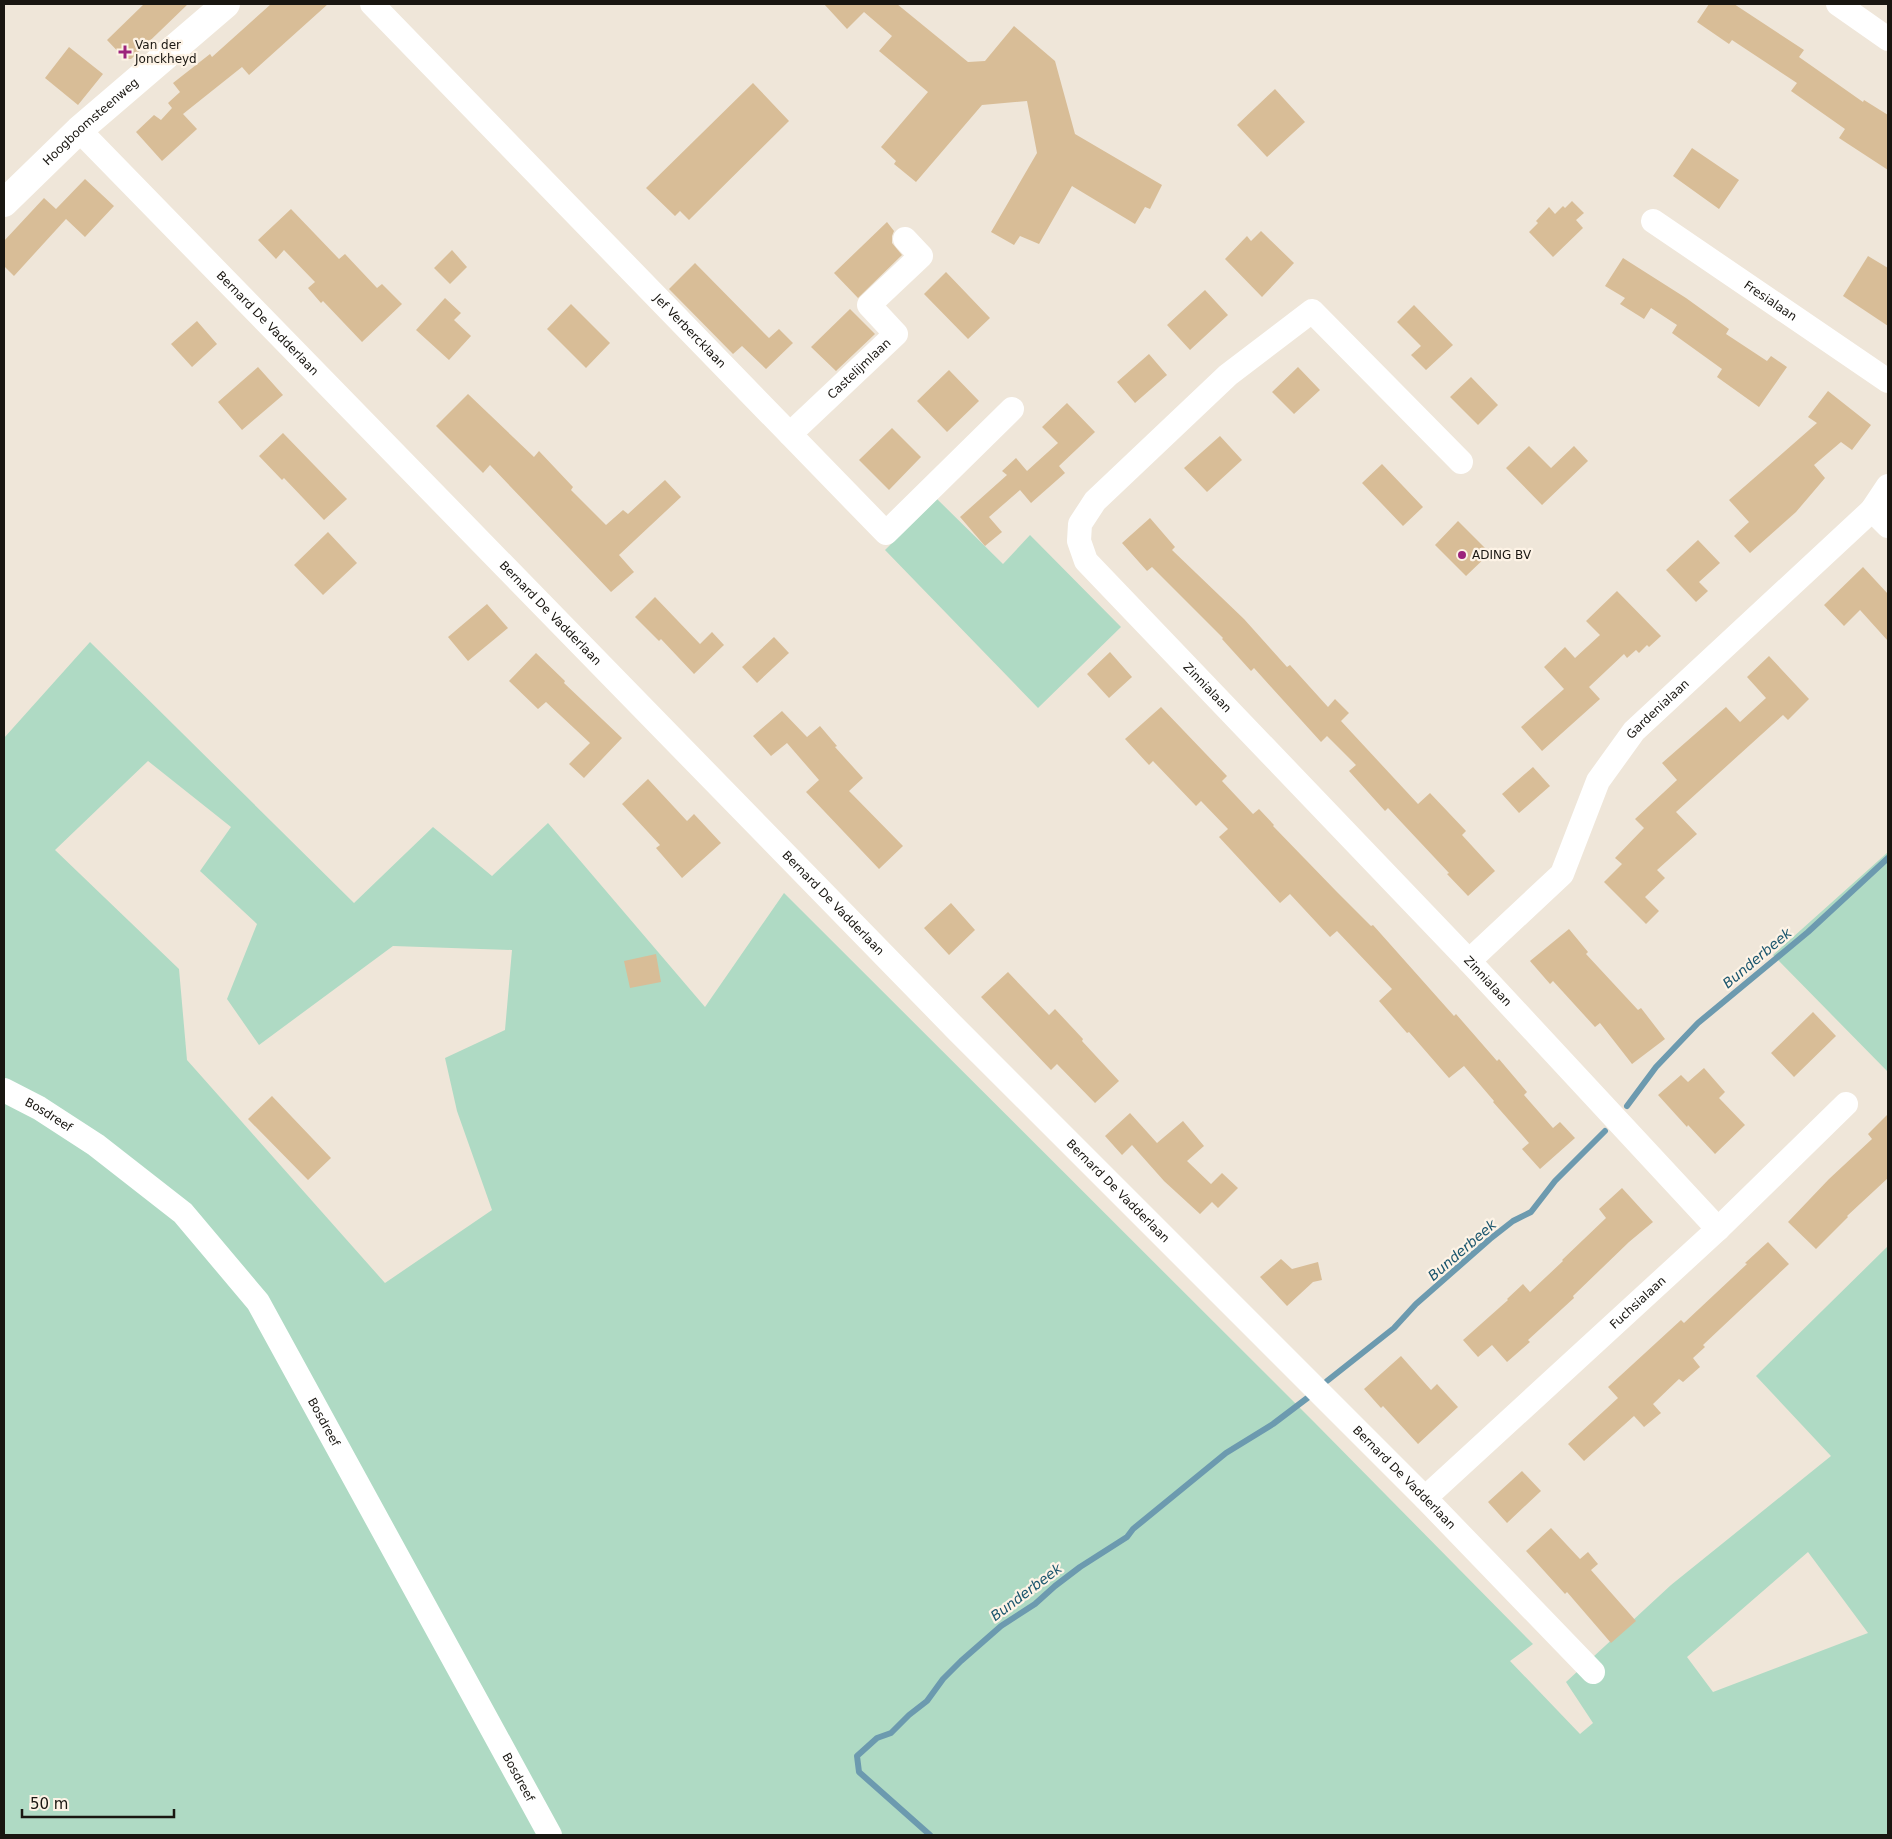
<svg xmlns="http://www.w3.org/2000/svg" width="1892" height="1839" viewBox="0 0 1892 1839" font-family="'DejaVu Sans',sans-serif">
  <rect width="100%" height="100%" fill="#efe6d9"/>
  <path fill="#afdac4" fill-rule="evenodd" d="M937 499 1003 564 1030 535 1121 627 1038 708 885 550Z
    M90 642 354 903 433 827 492 876 548 823 705 1007 784 893 1314 1422 1533 1644 1510 1661 1580 1734 1593 1723 1566 1682 1671 1585 1831 1456 1756 1376 1888 1246V1835H4V738ZM148 761 231 827 200 871 257 924 227 999 259 1045 393 946 512 950 505 1030 445 1058 457 1111 492 1210 385 1283 187 1060 179 969 55 850ZM1808 1552 1868 1633 1713 1692 1687 1657Z
    M1888 852V1072L1773 955Z"/>
  <g fill="none" stroke-linecap="round" stroke-linejoin="round">
    <path stroke="#6c9aaf" stroke-width="6" d="M1627 1106 1656 1067 1698 1023 1808 932 1888 858
      M1327 1381 1394 1328 1416 1304 1490 1239 1513 1221 1531 1212 1555 1181 1605 1131
      M930 1835 859 1772 857 1756 877 1738 891 1733 909 1715 927 1701 943 1679 961 1661 1001 1626 1035 1604 1055 1586 1080 1567 1127 1537 1133 1529 1226 1453 1273 1424 1310 1396"/>
  </g>
  <path fill="#d8bd97" d="M144 4H188L131 59H125L107 40Z
    M271 4H328L249 75 242 67 183 114 197 129 162 161 136 132 154 115 161 120 172 108 168 103 180 92 173 83 210 54 212 57Z
    M824 4H897L968 62 985 61 1014 26 1055 61 1075 134 1162 185 1150 209 1145 207 1135 224 1072 186 1039 244 1020 236 1014 245 991 232 1037 153 1027 101 982 105 916 182 894 164 896 161 881 147 928 92 879 51 892 36 864 12 847 29Z
    M1709 4H1734L1804 50 1799 57 1863 102 1864 100 1888 115V170L1839 138 1845 129 1791 91 1797 83 1732 40 1729 44 1697 22Z
    M69 47 103 74 78 105 45 78Z
    M753 83 789 121 689 220 680 211 675 216 646 188Z
    M1275 89 1305 122 1267 157 1237 125Z
    M1692 148 1739 180 1719 209 1673 176Z
    M85 179 114 206 85 237 66 219 14 276 4 266V241L44 198 56 209Z
    M1572 201 1584 213 1576 220 1583 228 1553 257 1529 232 1538 223 1536 221 1549 207 1555 214 1563 206 1565 208Z
    M291 209 339 259 345 254 377 288 382 284 402 304 362 342 323 301 321 303 308 288 315 282 284 250 276 259 258 240Z
    M887 222 894 231 892 236V243L902 255 858 298 834 273Z
    M1261 231 1294 263 1262 297 1225 259 1247 236 1251 241Z
    M452 250 467 267 450 284 434 268Z
    M1868 256 1888 268V326L1843 296Z
    M1623 258 1686 298 1729 329 1726 334 1767 361 1771 356 1787 367 1759 407 1717 377 1722 369 1672 333 1677 325 1651 308 1644 319 1620 304 1625 298 1605 286Z
    M695 263 769 338 779 329 793 343 766 369 742 346 733 354 669 289Z
    M946 272 990 318 968 339 924 294Z
    M1205 290 1228 315 1190 350 1167 325Z
    M445 298 461 313 454 320 471 336 449 360 416 330Z
    M571 304 610 343 586 368 547 329Z
    M1414 305 1453 345 1426 370 1411 355 1421 346 1397 322Z
    M850 309 875 334 836 371 811 347Z
    M197 321 217 344 192 367 171 344Z
    M1149 354 1167 375 1135 403 1117 382Z
    M258 367 283 395 242 430 218 402Z
    M1298 367 1320 390 1294 414 1272 392Z
    M949 370 979 401 947 432 917 401Z
    M1471 377 1498 405 1478 425 1450 397Z
    M1828 391 1871 425 1852 450 1841 442 1814 465 1825 478 1796 512 1750 553 1734 536 1749 522 1729 500 1817 423 1808 417Z
    M468 394 534 457 539 451 573 487 571 490 606 525 623 510 628 514 665 480 681 497 619 555 634 572 611 592 490 465 483 473 436 426Z
    M1067 403 1095 432 1059 466 1065 473 1031 503 1020 490 989 517 1002 532 985 546 960 517 1007 475 1002 471 1016 458 1027 471 1058 443 1042 427Z
    M892 428 921 457 889 490 859 460Z
    M283 433 347 499 324 520 284 478 282 480 259 456Z
    M1220 436 1242 460 1207 492 1184 468Z
    M1529 446 1551 468 1574 446 1588 461 1542 505 1506 468Z
    M1382 464 1423 507 1403 526 1362 483Z
    M1150 518 1175 547 1172 550 1244 619 1287 667 1290 665 1328 707 1335 699 1349 713 1341 721 1418 804 1430 793 1466 831 1462 835 1495 871 1468 896 1447 874 1449 873 1388 808 1385 811 1349 771 1356 765 1327 736 1321 742 1254 668 1251 671 1222 639 1223 638 1152 567 1147 571 1122 543Z
    M1458 521 1490 553 1466 576 1435 545Z
    M328 532 357 563 323 595 294 565Z
    M1698 540 1720 563 1699 582 1708 591 1696 602 1666 570Z
    M1863 567 1888 594V641L1860 610 1844 626 1824 605Z
    M1617 591 1661 636 1649 647 1647 645 1639 653 1636 650 1627 658 1624 654 1589 687 1600 699 1542 751 1521 727 1564 689 1544 667 1565 647 1575 658 1600 635 1586 621Z
    M655 597 700 644 712 632 724 645 694 674 661 639 659 641 635 617Z
    M487 604 508 628 468 661 448 637Z
    M774 637 789 653 757 683 742 667Z
    M1110 652 1132 677 1109 698 1087 674Z
    M536 653 565 681 564 683 622 738 584 778 569 764 590 743 546 702 538 709 509 681Z
    M1769 656 1809 699 1788 720 1783 715 1676 812 1697 834 1657 870 1665 878 1645 897 1659 911 1646 924 1604 882 1622 864 1615 858 1644 828 1635 819 1677 780 1662 763 1726 707 1740 722 1766 698 1747 677Z
    M1161 707 1227 776 1222 781 1253 814 1259 809 1274 825 1273 826 1337 892 1371 926 1373 925 1454 1016 1456 1014 1497 1061 1499 1059 1527 1092 1524 1095 1553 1128 1560 1122 1575 1138 1540 1169 1522 1149 1529 1143 1493 1102 1494 1101 1464 1066 1449 1078 1409 1032 1407 1033 1379 1001 1392 989 1337 931 1330 937 1290 894 1280 903 1219 837 1228 829 1201 801 1196 806 1153 761 1149 765 1125 739Z
    M782 711 807 737 820 726 837 746 835 747 863 778 849 791 903 846 879 869 806 792 819 780 787 743 771 756 753 736Z
    M1533 767 1550 786 1519 813 1502 794Z
    M648 779 687 821 694 814 721 843 682 878 656 848 660 845 622 804Z
    M951 903 975 930 949 955 924 928Z
    M1569 929 1588 952 1586 954 1638 1010 1641 1008 1665 1039 1632 1064 1600 1023 1595 1027 1553 981 1550 984 1530 961Z
    M656 954 661 982 630 988 624 961Z
    M1008 972 1049 1015 1055 1009 1083 1039 1082 1041 1119 1081 1095 1103 1057 1064 1051 1070 981 997Z
    M1813 1012 1836 1036 1794 1077 1771 1053Z
    M1704 1068 1725 1092 1719 1098 1745 1125 1715 1154 1688 1125 1687 1127 1658 1095 1681 1075 1688 1082Z
    M272 1096 331 1158 308 1180 248 1119Z
    M1130 1113 1157 1143 1183 1121 1204 1146 1187 1161 1211 1184 1222 1173 1238 1188 1218 1208 1212 1202 1200 1214 1164 1181 1132 1145 1122 1155 1105 1136Z
    M1888 1114V1178L1847 1216 1848 1217 1816 1249 1788 1222 1829 1179 1872 1139 1868 1134Z
    M1622 1188 1653 1222 1629 1242 1573 1296 1574 1298 1528 1340 1530 1342 1507 1362 1492 1345 1478 1357 1463 1340 1508 1300 1507 1299 1523 1284 1530 1292 1563 1261 1562 1260 1606 1218 1599 1209Z
    M1768 1242 1789 1264 1703 1345 1705 1347 1693 1358 1700 1367 1683 1382 1679 1379 1653 1404 1661 1413 1644 1427 1634 1416 1584 1461 1568 1444 1618 1398 1608 1387 1681 1320 1684 1323 1747 1264 1745 1263Z
    M1281 1259 1292 1269 1318 1262 1322 1280 1313 1282 1287 1306 1260 1277Z
    M1401 1356 1431 1390 1437 1384 1458 1407 1418 1444 1383 1406 1381 1408 1364 1389Z
    M1522 1471 1541 1491 1507 1523 1488 1502Z
    M1551 1528 1580 1559 1588 1552 1598 1564 1591 1570 1636 1621 1611 1643 1567 1592 1565 1594 1526 1551Z"/>
  <g fill="none" stroke-linecap="round" stroke-linejoin="round">
    <g stroke="#fff" stroke-width="24">
      <path id="s1" d="M372 4 886 533 1012 409"/>
      <path d="M1838 4 1888 39"/>
      <path id="s2" d="M79 130 956 1029 1425 1498 1593 1672"/>
      <path id="s3" d="M1653 221 1888 381"/>
      <path id="s4" d="M790 434 896 334 869 305 921 256 905 239"/>
      <path id="s5" d="M1461 462 1312 311 1228 375 1095 501 1080 524 1079 541 1086 561 1469 961 1718 1229"/>
      <path d="M1872 510 1888 526"/>
      <path id="s6" d="M1469 961 1562 874 1598 781 1634 731 1872 510 1888 486"/>
      <path id="s7" d="M4 1090 39 1108 96 1145 183 1213 258 1302 550 1835"/>
      <path id="s8" d="M1425 1498 1718 1229 1846 1104"/>
    </g>
    <path stroke="#fff" stroke-width="28" id="s9" d="M4 203 79 130 226 4"/>
  </g>
  <g fill="#9c237c" stroke="#fdf3e6" stroke-width="2">
    <path d="M122.5 44.5h5v5h5v5h-5v5h-5v-5h-5v-5h5z"/>
    <circle cx="1462" cy="555" r="5"/>
  </g>
  <g text-anchor="middle" dominant-baseline="central" stroke-width="4.5" stroke-linejoin="round" paint-order="stroke">
    <g font-size="12" fill="#191611" stroke="#fdf3e6" text-anchor="start">
      <text x="135" y="45">Van der<tspan x="135" dy="14">Jonckheyd</tspan></text>
      <text x="1472" y="555">ADING BV</text>
    </g>
    <g font-size="12" fill="#191611" stroke="#fdf3e6">
      <text stroke="none"><textPath href="#s9" startOffset="119">Hoogboomsteenweg</textPath></text>
      <text stroke="none"><textPath href="#s3" startOffset="142">Fresialaan</textPath></text>
      <text stroke="none"><textPath href="#s2" startOffset="270">Bernard De Vadderlaan</textPath></text>
      <text stroke="none"><textPath href="#s1" startOffset="456">Jef Verbercklaan</textPath></text>
      <text stroke="none"><textPath href="#s4" startOffset="95">Castelijmlaan</textPath></text>
      <text stroke="none"><textPath href="#s2" startOffset="675">Bernard De Vadderlaan</textPath></text>
      <text stroke="none"><textPath href="#s5" startOffset="742">Zinnialaan</textPath></text>
      <text stroke="none"><textPath href="#s6" startOffset="321">Gardenialaan</textPath></text>
      <text stroke="none"><textPath href="#s2" startOffset="1080">Bernard De Vadderlaan</textPath></text>
      <text stroke="none"><textPath href="#s5" startOffset="1148">Zinnialaan</textPath></text>
      <text stroke="none"><textPath href="#s7" startOffset="51">Bosdreef</textPath></text>
      <text stroke="none"><textPath href="#s2" startOffset="1485">Bernard De Vadderlaan</textPath></text>
      <text stroke="none"><textPath href="#s8" startOffset="289">Fuchsialaan</textPath></text>
      <text stroke="none"><textPath href="#s7" startOffset="471">Bosdreef</textPath></text>
      <text stroke="none"><textPath href="#s2" startOffset="1890">Bernard De Vadderlaan</textPath></text>
      <text stroke="none"><textPath href="#s7" startOffset="876">Bosdreef</textPath></text>
    </g>
    <g font-size="14" font-style="italic" fill="#1a556d" stroke="#fdf3e6">
      <text transform="translate(1757 958) rotate(-40)">Bunderbeek</text>
      <text transform="translate(1462 1250) rotate(-41)">Bunderbeek</text>
      <text transform="translate(1026 1592) rotate(-37)">Bunderbeek</text>
    </g>
  </g>
  <rect width="1892" height="1839" fill="none" stroke="#191611" stroke-width="10"/>
  <path d="M22 1809v8h152v-8" fill="none" stroke="#191611" stroke-width="2.5"/>
  <text x="30" y="1809" font-size="15" fill="#191611" stroke="#fdf3e6" stroke-width="4" paint-order="stroke">50 m</text>
</svg>
